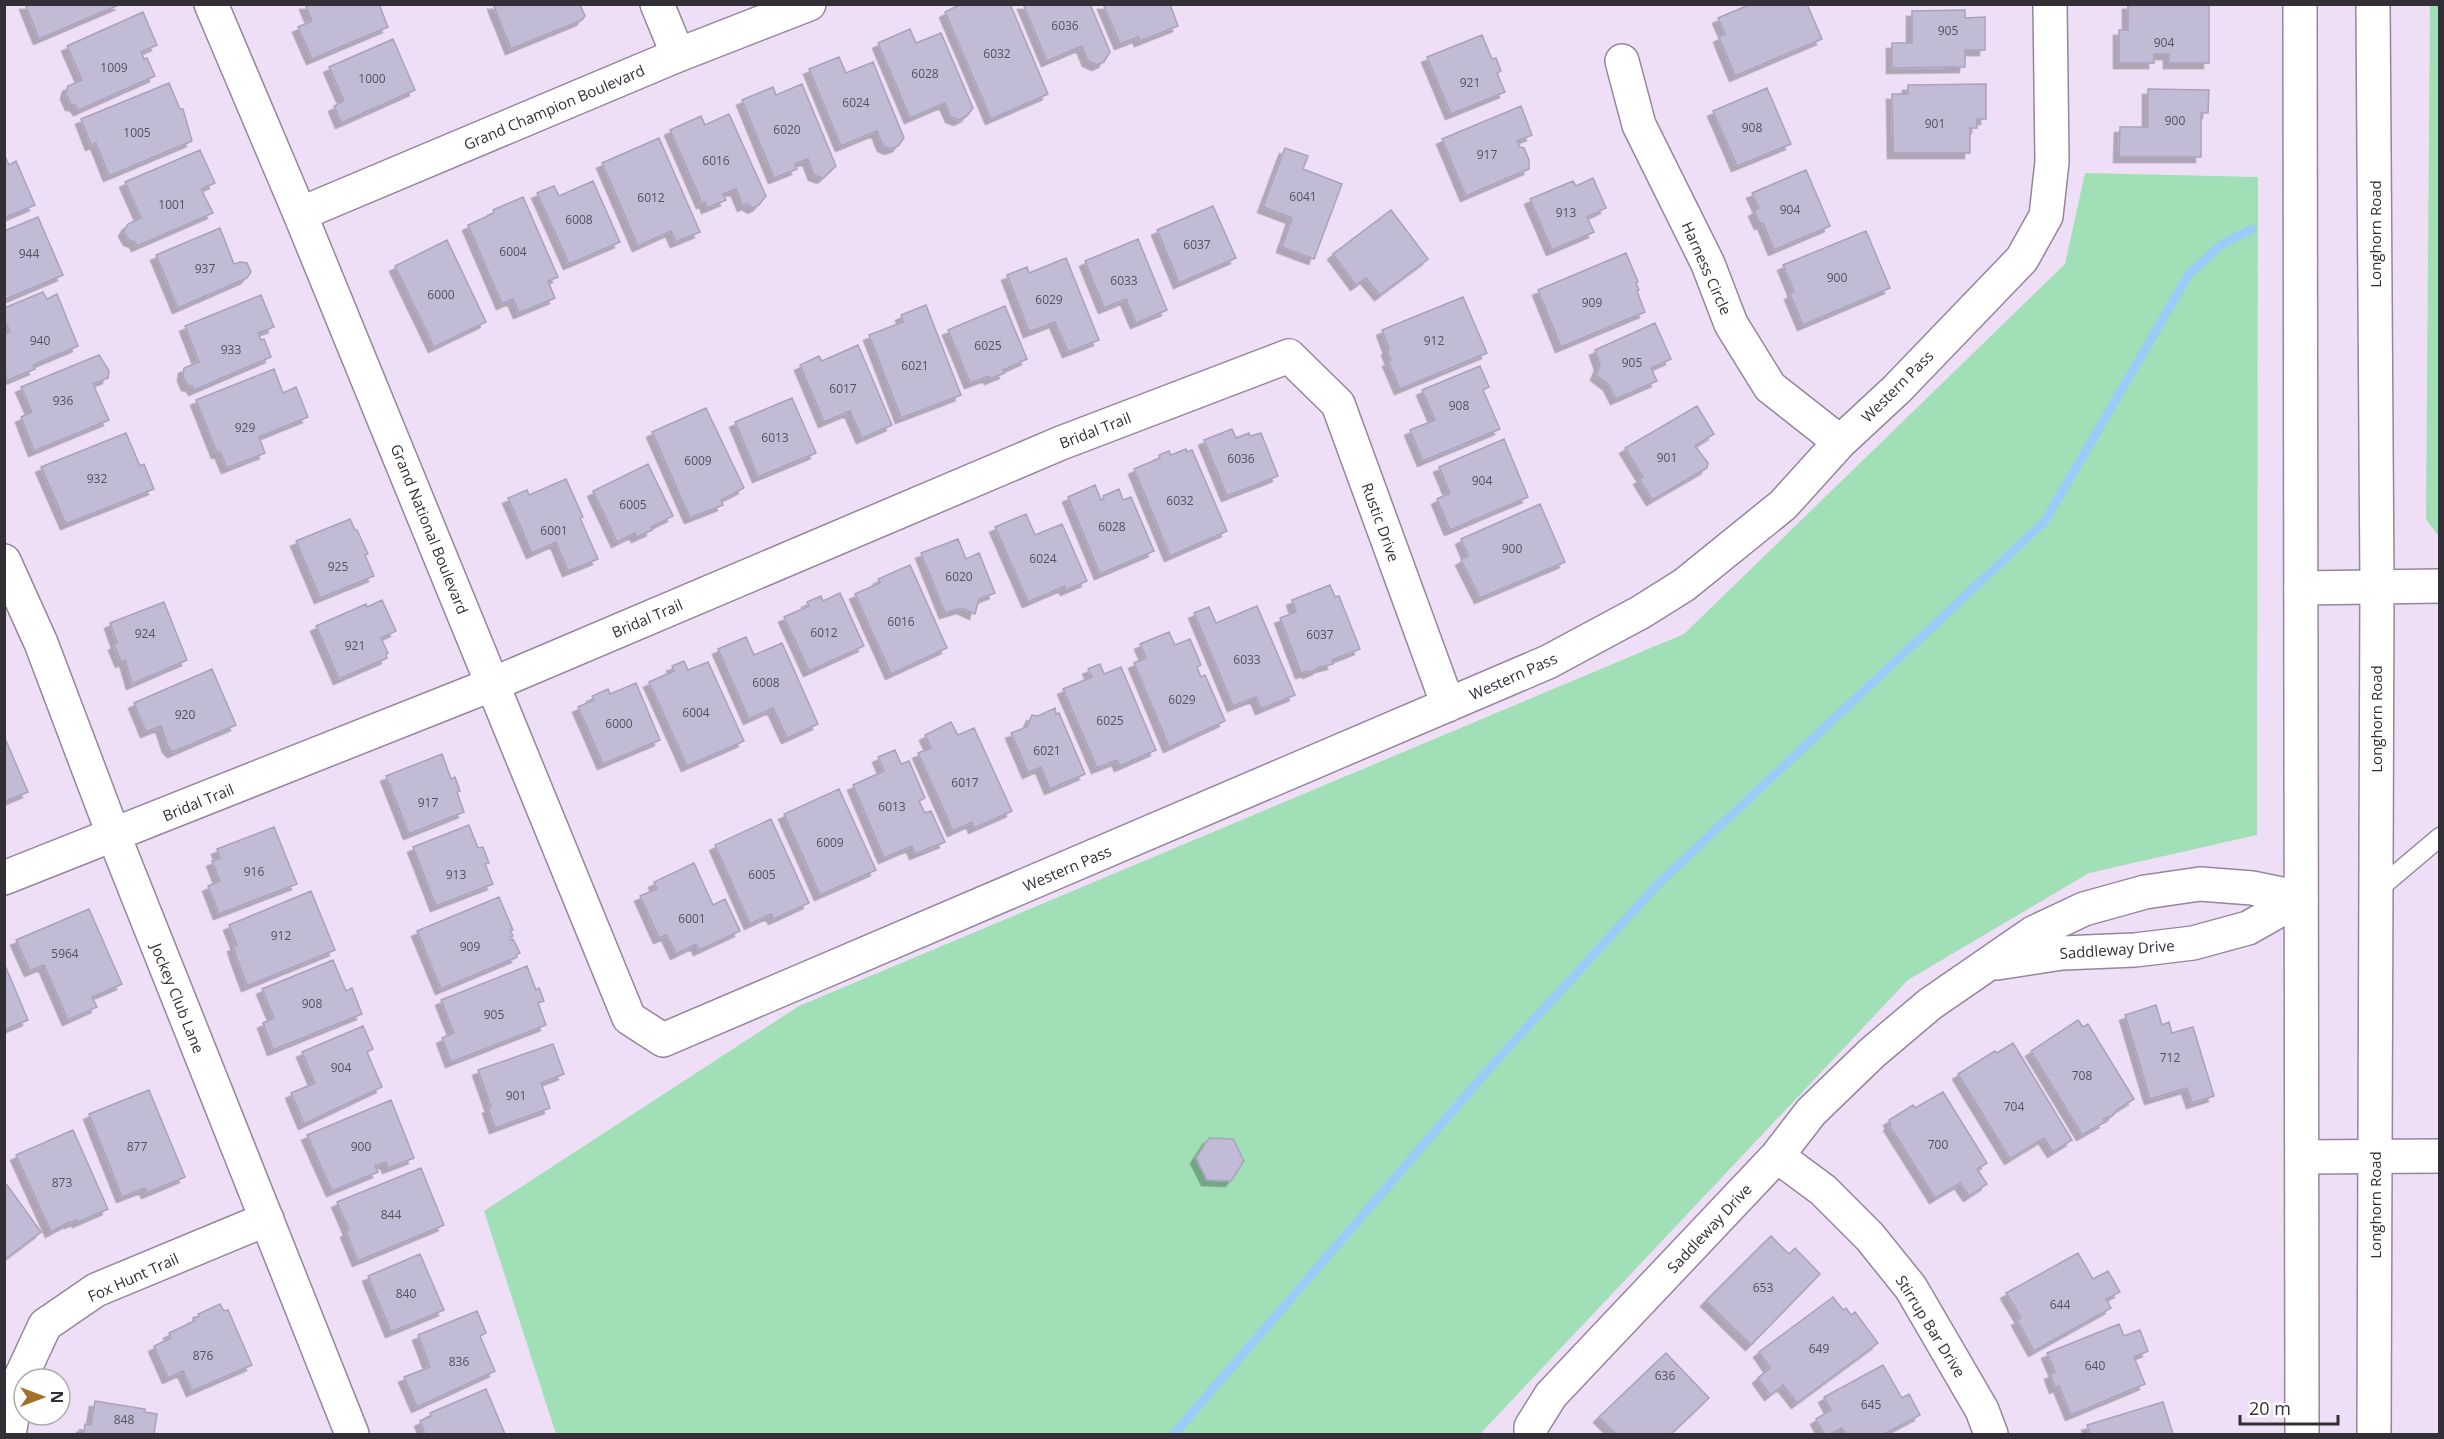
<svg xmlns="http://www.w3.org/2000/svg" width="2444" height="1439" viewBox="0 0 2444 1439" font-family="'Open Sans',sans-serif">
  <defs>
    <filter id="shadow"><feDropShadow dx="-5.5" dy="5.5" stdDeviation="0" flood-color="#0004"/></filter>
  </defs>
  <rect width="100%" height="100%" fill="#eedff6"/>
  <path fill="#a1e0b7" d="M2439 4 2440 5 2439 537 2426 519 2430 5Z
    M2085 173 2258 177 2257 835 2089 873 1908 980 1480 1434H556L484 1211 799 1006 1684 634 2065 264Z"/>
  <g fill="none" stroke-linecap="round" stroke-linejoin="round">
    <path stroke="#9accf7" stroke-width="9" d="M1174 1434 1488 1070 1659 883 2045 521 2189 274 2221 245 2252 229"/>
  </g>
  <path fill="#c1bbd5" stroke="#a8a3bb" stroke-width="1.5" filter="url(#shadow)" d="M25 4H121L39 39Z
    M305 4H379L388 27 312 59 298 27 312 21Z
    M493 4H577L581 7 585 16 582 20 511 49Z
    M961 4H1010L1048 94 991 119 945 12Z
    M1023 4H1090L1110 52 1104 62 1097 65 1088 61 1082 46 1047 61Z
    M1103 4H1170L1178 26 1140 41 1138 37 1120 44Z
    M1751 4H1807L1822 39 1735 76 1719 37 1725 34 1718 18Z
    M2128 4H2209V63H2169V54H2154V63H2119V30H2128Z
    M1965 10V18L1985 17V50H1965V67L1892 68V43H1912V11Z
    M143 12 157 45 141 52 144 59 147 58 155 76 79 110 75 105H71L66 94 68 86 82 80 67 46Z
    M910 29 916 43 941 33 973 108 967 116 959 120 951 117 945 103 910 118 878 43Z
    M1482 35 1492 59 1496 58 1501 71 1497 73 1505 92 1451 114 1427 57Z
    M393 39 415 90 341 123 334 106 344 101 329 67Z
    M839 57 846 73 873 62 904 138 898 146 890 149 883 146 877 131 841 146 809 69Z
    M169 83 180 109H183L192 141 109 176 96 143 91 145 81 119Z
    M802 84 836 166 823 178 814 175 808 159 795 164 797 169 774 178 742 100 773 87 776 95Z
    M1986 84V119H1977V128H1970V153H1893L1892 94H1908V85Z
    M1767 88 1791 144 1737 166 1713 111Z
    M2148 89 2209 90 2208 113H2201V157H2119L2120 127H2148Z
    M1521 106 1532 135 1517 141 1520 147 1524 148 1529 160V169L1466 196 1442 139Z
    M729 114 766 196 759 205 753 208 747 204 743 206 736 189 723 194 726 200 707 208 705 202 702 203 670 130 701 116 705 125Z
    M659 138 700 232 676 242 671 231 638 246 602 163Z
    M1285 148 1308 156 1303 169 1342 184 1314 259 1282 247 1292 218 1263 207Z
    M200 150 215 183 201 189 213 213 137 246 135 242 129 240 124 231 128 224 141 218 125 182Z
    M4 154 9 165 16 161 35 205 4 218Z
    M1806 170 1830 226 1774 250 1763 223 1760 224 1754 211 1759 208 1752 193Z
    M1593 178 1606 208 1587 217 1594 232 1552 250 1530 199 1573 181 1576 186Z
    M593 181 620 242 569 264 537 193 554 186 559 196Z
    M523 197 558 277 548 281 555 298 519 313 513 299 502 304 468 225 494 213 493 210Z
    M1213 206 1236 258 1179 283 1157 230Z
    M1391 210 1428 259 1380 295 1366 278 1356 285 1333 254Z
    M38 217 63 275 4 300V231Z
    M220 228 234 264 240 262 247 263 251 272 247 278 178 308 156 255Z
    M1866 231 1890 288 1803 325 1790 294 1794 292 1783 265Z
    M1138 239 1167 310 1136 323 1126 299 1104 308 1085 261Z
    M447 240 486 322 434 347 395 266Z
    M1626 253 1638 282 1636 283 1639 290 1637 291 1645 312 1561 347 1538 290Z
    M1066 258 1099 340 1068 352 1055 322 1029 332 1007 275 1027 267 1029 273Z
    M43 292 47 299 57 294 78 346 33 365 35 369 6 381 4 335 10 332 4 318V308Z
    M261 295 274 327 258 333 261 340 264 339 271 357 194 390 192 386 187 385 183 376 184 368 199 362 185 326Z
    M1463 297 1487 353 1400 389 1388 361 1391 360 1387 350 1389 349 1382 330Z
    M926 305 961 395 901 418 869 335 903 322 901 315Z
    M1005 306 1027 359 1003 370 1005 373 990 379 989 376 970 383 948 330Z
    M1655 323 1671 359 1651 368 1657 381 1616 399 1609 385 1596 375 1600 365 1595 350Z
    M858 345 892 425 862 438 850 411 824 422 800 365 819 356 822 361Z
    M99 355 109 371 108 378 93 384 109 420 34 451 21 417 32 412 21 387Z
    M1480 366 1489 387 1483 390 1500 429 1423 461 1410 430 1435 420 1422 390Z
    M274 369 283 393 296 387 308 417 259 437 265 453 227 468 220 452 217 453 196 400Z
    M792 398 816 453 758 477 735 422Z
    M1697 406 1714 434 1695 446 1708 463 1707 468 1652 500 1639 479 1643 477 1625 448Z
    M706 408 744 488 721 500 723 505 690 518 652 432Z
    M1232 429 1236 438 1249 433 1250 436 1261 433 1278 476 1227 496 1204 440Z
    M126 433 140 466 144 464 154 489 66 524 41 467Z
    M1504 439 1528 497 1450 530 1437 499 1450 493 1439 467Z
    M1186 449 1187 452 1192 450 1227 531 1170 556 1134 469 1160 458 1159 455 1169 451 1171 455Z
    M648 464 673 516 651 527 652 530 637 537 635 533 617 542 593 491Z
    M566 479 583 517 580 518 598 559 568 571 556 542 532 553 508 498 527 490 529 495Z
    M1095 485 1101 500 1104 499 1103 496 1119 489 1123 500 1131 497 1154 551 1100 574 1068 497Z
    M1540 504 1565 562 1480 598 1461 560 1468 556 1461 539Z
    M1026 514 1035 535 1062 524 1087 581 1066 590 1065 586 1028 602 995 527Z
    M350 519 355 530H357L368 554 365 555 374 576 320 598 296 541Z
    M958 539 966 559 979 553 995 593 979 599 975 614 962 608 945 613 921 553Z
    M910 565 947 648 891 674 855 594 880 583 878 579Z
    M1330 585 1335 597 1339 596 1360 649 1332 660 1333 664 1317 668 1318 669 1308 673V671L1301 673 1280 618 1296 612 1292 600Z
    M840 593 864 646 809 671 784 617 809 606 807 602 821 596 823 601Z
    M382 600 396 631 381 638 388 653 386 655 387 658 339 679 316 626 366 604 367 607Z
    M164 602 187 660 132 684 125 660 121 662 114 645 117 643 110 623Z
    M1257 606 1295 695 1261 709 1256 697 1233 706 1194 613 1209 607 1216 623Z
    M1169 632 1175 645 1190 639 1201 665 1197 667 1201 677 1205 675 1225 721 1169 747 1134 663 1146 658 1140 644Z
    M746 637 754 655 782 643 818 724 787 738 773 708 749 719 718 649Z
    M684 661 688 670 708 662 744 741 687 766 649 682 674 671 672 666Z
    M1100 664 1104 674 1121 667 1156 750 1120 766 1117 760 1097 768 1063 689 1092 677 1088 669Z
    M212 669 236 725 173 752 168 747 161 726 146 732 134 703Z
    M636 683 660 740 603 764 578 707 594 700 592 696 608 689 610 694Z
    M1055 708 1056 714 1059 713 1085 774 1050 789 1041 767 1028 773 1011 733 1027 727 1032 715 1038 716Z
    M951 722 958 735 974 728 1012 811 974 828 972 822 953 831 918 753 931 748 925 735Z
    M4 736 28 792 4 802Z
    M895 750 901 764 909 761 925 798 919 801 925 813 931 811 945 842 915 854 912 846 884 858 853 785 884 771 878 757Z
    M442 754 451 779 455 777 460 791 457 792 464 812 409 834 386 776Z
    M839 789 876 870 820 895 784 814Z
    M771 819 809 903 774 919 771 914 750 924 715 845Z
    M469 825 478 848 483 847 489 863 485 864 493 884 436 906 413 847Z
    M274 827 297 884 219 914 208 886 220 881 212 861 220 858 217 849Z
    M694 863 713 905 725 899 740 931 699 950 696 944 676 954 667 935 659 938 640 896 657 889 654 882Z
    M311 891 335 950 247 986 237 959 233 946 237 945 229 925Z
    M499 897 513 930H510L513 936 510 937 511 940 513 939 520 953 516 955 517 957 441 989 417 931Z
    M89 909 122 984 92 997 97 1007 68 1020 44 965 30 971 16 940Z
    M333 960 346 991 352 988 362 1014 273 1050 263 1023 274 1018 262 989Z
    M4 963 28 1020 4 1030Z
    M527 966 536 990 539 988 544 1001 538 1003 546 1025 451 1062 442 1038 454 1033 441 1000Z
    M2156 1005 2162 1025 2169 1022 2172 1033 2193 1027 2214 1096 2192 1103 2187 1088 2150 1099 2125 1015Z
    M2078 1020 2083 1027 2088 1024 2134 1099 2118 1109 2112 1116 2103 1119 2105 1122 2082 1135 2031 1051Z
    M363 1026 373 1049 367 1052 382 1087 304 1124 291 1093 315 1083 302 1052Z
    M2013 1043 2072 1140 2053 1152 2044 1138 2010 1159 1958 1074 1995 1051 1997 1053Z
    M553 1044 564 1074 541 1083 550 1108 495 1128 488 1108 491 1107 478 1070Z
    M149 1090 185 1177 147 1193 145 1188 122 1197 89 1114Z
    M1943 1092 1987 1163 1977 1169 1987 1184 1969 1196 1960 1183 1935 1198 1889 1125 1891 1124 1889 1120 1913 1105 1915 1108Z
    M391 1100 414 1158 388 1168 386 1162 375 1166 378 1172 332 1191 307 1135Z
    M73 1130 108 1209 78 1222 77 1220 70 1223 69 1222 51 1232 16 1155Z
    M1209 1138 1233 1139 1244 1161 1231 1181 1207 1180 1196 1158Z
    M421 1168 444 1225 358 1261 346 1232 349 1230 337 1202Z
    M7 1185 41 1232 4 1260V1186Z
    M1771 1236 1789 1254 1795 1248 1820 1274 1751 1345 1706 1301Z
    M2078 1253 2093 1279 2108 1271 2120 1292 2106 1299 2111 1308 2034 1351 2017 1320 2021 1318 2006 1293Z
    M420 1254 444 1310 391 1332 368 1276Z
    M1833 1297 1843 1310 1846 1308 1851 1315 1855 1312 1878 1343 1797 1403 1783 1385 1770 1395 1758 1378 1770 1368 1759 1352Z
    M220 1304 224 1311 228 1310 252 1365 192 1391 183 1371 168 1378 154 1346 171 1338 169 1333 195 1321 193 1318 199 1316 198 1314Z
    M477 1311 486 1333 480 1336 495 1371 417 1407 404 1377 430 1367 418 1335Z
    M2119 1324 2124 1336 2140 1330 2148 1351 2134 1357 2145 1384 2071 1415 2059 1386 2055 1388 2050 1374 2055 1372 2047 1353Z
    M1666 1353 1709 1398 1671 1434H1616L1599 1417Z
    M1883 1365 1902 1398 1909 1394 1920 1415 1884 1434H1846L1842 1428 1830 1434H1824L1816 1419 1831 1410 1824 1397Z
    M486 1389 505 1434H425L420 1421 431 1416 430 1413Z
    M95 1401 145 1409 144 1412 157 1414 154 1434H76L77 1432 84 1433 85 1424 91 1425Z
    M2163 1402 2173 1434H2090L2087 1425Z"/>
  <g fill="none" stroke-linecap="round" stroke-linejoin="round">
    <g stroke="#94869b" stroke-width="21">
      <path id="service" d="M2376 891 2440 837"/>
    </g>
    <g stroke="#94869b" stroke-width="36">
      <path id="minor" d="M211 4 300 214 629 1018 663 1040 1548 662 1641 612 1684 585 1783 505 1840 442 1897 389 2022 259 2046 216 2052 162 2050 4
        M657 4 678 55
        M1622 61 1639 125 1708 264 1731 324 1770 387 1840 442
        M300 214 678 55 809 4
        M4 561 41 643 114 836 352 1434
        M4 878 493 684 1061 443 1289 356 1338 404 1448 705
        M1997 963 2062 953 2135 950 2193 943 2248 928 2301 898
        M1777 1156 1823 1190 1870 1237 1911 1288 1982 1410 1991 1434
        M2302 1157 2440 1156
        M9 1434 19 1381 45 1325 96 1290 267 1219
        M1531 1434V1427L1551 1395 1777 1156 1811 1112 1872 1053 1930 1004 2033 933 2084 909 2145 892 2200 884 2252 888 2301 898"/>
    </g>
    <g stroke="#94869b" stroke-width="36">
      <path id="tertiary" d="M2301 588 2440 586"/>
    </g>
    <g stroke="#94869b" stroke-width="36">
      <path id="secondary" d="M2300 4 2302 1434
        M2373 4 2377 586 2374 1434"/>
    </g>
    <use href="#service" stroke="#fff" stroke-width="18"/>
    <use href="#minor" stroke="#fff" stroke-width="33"/>
    <use href="#tertiary" stroke="#fff" stroke-width="33"/>
    <use href="#secondary" stroke="#fff" stroke-width="33"/>
  </g>
  <g text-anchor="middle" dominant-baseline="central" stroke-width="4.5" stroke-linejoin="round" paint-order="stroke">
    <g font-size="12" fill="#57515e">
      <text x="1065" y="25">6036</text>
      <text x="1948" y="30">905</text>
      <text x="2164" y="42">904</text>
      <text x="997" y="53">6032</text>
      <text x="114" y="67">1009</text>
      <text x="925" y="73">6028</text>
      <text x="372" y="78">1000</text>
      <text x="1470" y="82">921</text>
      <text x="856" y="102">6024</text>
      <text x="2175" y="120">900</text>
      <text x="1935" y="123">901</text>
      <text x="1752" y="127">908</text>
      <text x="787" y="129">6020</text>
      <text x="137" y="132">1005</text>
      <text x="1487" y="154">917</text>
      <text x="716" y="160">6016</text>
      <text x="1303" y="196">6041</text>
      <text x="651" y="197">6012</text>
      <text x="172" y="204">1001</text>
      <text x="1790" y="209">904</text>
      <text x="1566" y="212">913</text>
      <text x="579" y="219">6008</text>
      <text x="1197" y="244">6037</text>
      <text x="513" y="251">6004</text>
      <text x="29" y="253">944</text>
      <text x="205" y="268">937</text>
      <text x="1837" y="277">900</text>
      <text x="1124" y="280">6033</text>
      <text x="441" y="294">6000</text>
      <text x="1049" y="299">6029</text>
      <text x="1592" y="302">909</text>
      <text x="40" y="340">940</text>
      <text x="1434" y="340">912</text>
      <text x="988" y="345">6025</text>
      <text x="231" y="349">933</text>
      <text x="1632" y="362">905</text>
      <text x="915" y="365">6021</text>
      <text x="843" y="388">6017</text>
      <text x="63" y="400">936</text>
      <text x="1459" y="405">908</text>
      <text x="245" y="427">929</text>
      <text x="775" y="437">6013</text>
      <text x="1667" y="457">901</text>
      <text x="1241" y="458">6036</text>
      <text x="698" y="460">6009</text>
      <text x="97" y="478">932</text>
      <text x="1482" y="480">904</text>
      <text x="1180" y="500">6032</text>
      <text x="633" y="504">6005</text>
      <text x="1112" y="526">6028</text>
      <text x="554" y="530">6001</text>
      <text x="1512" y="548">900</text>
      <text x="1043" y="558">6024</text>
      <text x="338" y="566">925</text>
      <text x="959" y="576">6020</text>
      <text x="901" y="621">6016</text>
      <text x="824" y="632">6012</text>
      <text x="145" y="633">924</text>
      <text x="1320" y="634">6037</text>
      <text x="355" y="645">921</text>
      <text x="1247" y="659">6033</text>
      <text x="766" y="682">6008</text>
      <text x="1182" y="699">6029</text>
      <text x="696" y="712">6004</text>
      <text x="185" y="714">920</text>
      <text x="1110" y="720">6025</text>
      <text x="619" y="723">6000</text>
      <text x="1047" y="750">6021</text>
      <text x="965" y="782">6017</text>
      <text x="428" y="802">917</text>
      <text x="892" y="806">6013</text>
      <text x="830" y="842">6009</text>
      <text x="254" y="871">916</text>
      <text x="456" y="874">913</text>
      <text x="762" y="874">6005</text>
      <text x="692" y="918">6001</text>
      <text x="281" y="935">912</text>
      <text x="470" y="946">909</text>
      <text x="65" y="953">5964</text>
      <text x="312" y="1003">908</text>
      <text x="494" y="1014">905</text>
      <text x="2170" y="1057">712</text>
      <text x="341" y="1067">904</text>
      <text x="2082" y="1075">708</text>
      <text x="516" y="1095">901</text>
      <text x="2014" y="1106">704</text>
      <text x="1938" y="1144">700</text>
      <text x="137" y="1146">877</text>
      <text x="361" y="1146">900</text>
      <text x="62" y="1182">873</text>
      <text x="391" y="1214">844</text>
      <text x="1763" y="1287">653</text>
      <text x="406" y="1293">840</text>
      <text x="2060" y="1304">644</text>
      <text x="1819" y="1348">649</text>
      <text x="203" y="1355">876</text>
      <text x="459" y="1361">836</text>
      <text x="2095" y="1365">640</text>
      <text x="1665" y="1375">636</text>
      <text x="1871" y="1404">645</text>
      <text x="124" y="1419">848</text>
    </g>
    <g font-size="15" fill="#342e37" stroke="#fff">
      <text transform="translate(554 107) rotate(-23)">Grand Champion Boulevard</text>
      <text transform="translate(2375 234) rotate(-90)">Longhorn Road</text>
      <text transform="translate(1707 268) rotate(66)">Harness Circle</text>
      <text transform="translate(1897 386) rotate(-45)">Western Pass</text>
      <text transform="translate(1095 430) rotate(-21)">Bridal Trail</text>
      <text transform="translate(1381 522) rotate(70)">Rustic Drive</text>
      <text transform="translate(430 529) rotate(68)">Grand National Boulevard</text>
      <text transform="translate(647 618) rotate(-23)">Bridal Trail</text>
      <text transform="translate(1513 676) rotate(-24)">Western Pass</text>
      <text transform="translate(2376 719) rotate(-90)">Longhorn Road</text>
      <text transform="translate(198 802) rotate(-22)">Bridal Trail</text>
      <text transform="translate(1067 868) rotate(-23)">Western Pass</text>
      <text transform="translate(2117 949) rotate(-4)">Saddleway Drive</text>
      <text transform="translate(178 998) rotate(68)">Jockey Club Lane</text>
      <text transform="translate(2375 1205) rotate(-90)">Longhorn Road</text>
      <text transform="translate(1709 1228) rotate(-47)">Saddleway Drive</text>
      <text transform="translate(133 1277) rotate(-24)">Fox Hunt Trail</text>
      <text transform="translate(1931 1326) rotate(58)">Stirrup Bar Drive</text>
    </g>
  </g>
  <rect width="2444" height="1439" fill="none" stroke="#342e37" stroke-width="12"/>
  <g transform="translate(42 1397) rotate(90)"><circle r="28" fill="#ffffff" stroke="#aeabaf" stroke-width="1.5"/>
  <path d="M0-4.5L10 22L0 15L-10 22Z" fill="#a47029"/>
  <text y="-9" font-size="16" font-weight="bold" text-anchor="middle" fill="#342e37">N</text>
  </g>
  <path d="M2240 1415v9h98v-9" fill="none" stroke="#342e37" stroke-width="3"/>
  <text x="2249" y="1415" font-size="18" fill="#342e37" stroke="#ffffff" stroke-width="4.5" paint-order="stroke">20 m</text>
</svg>
